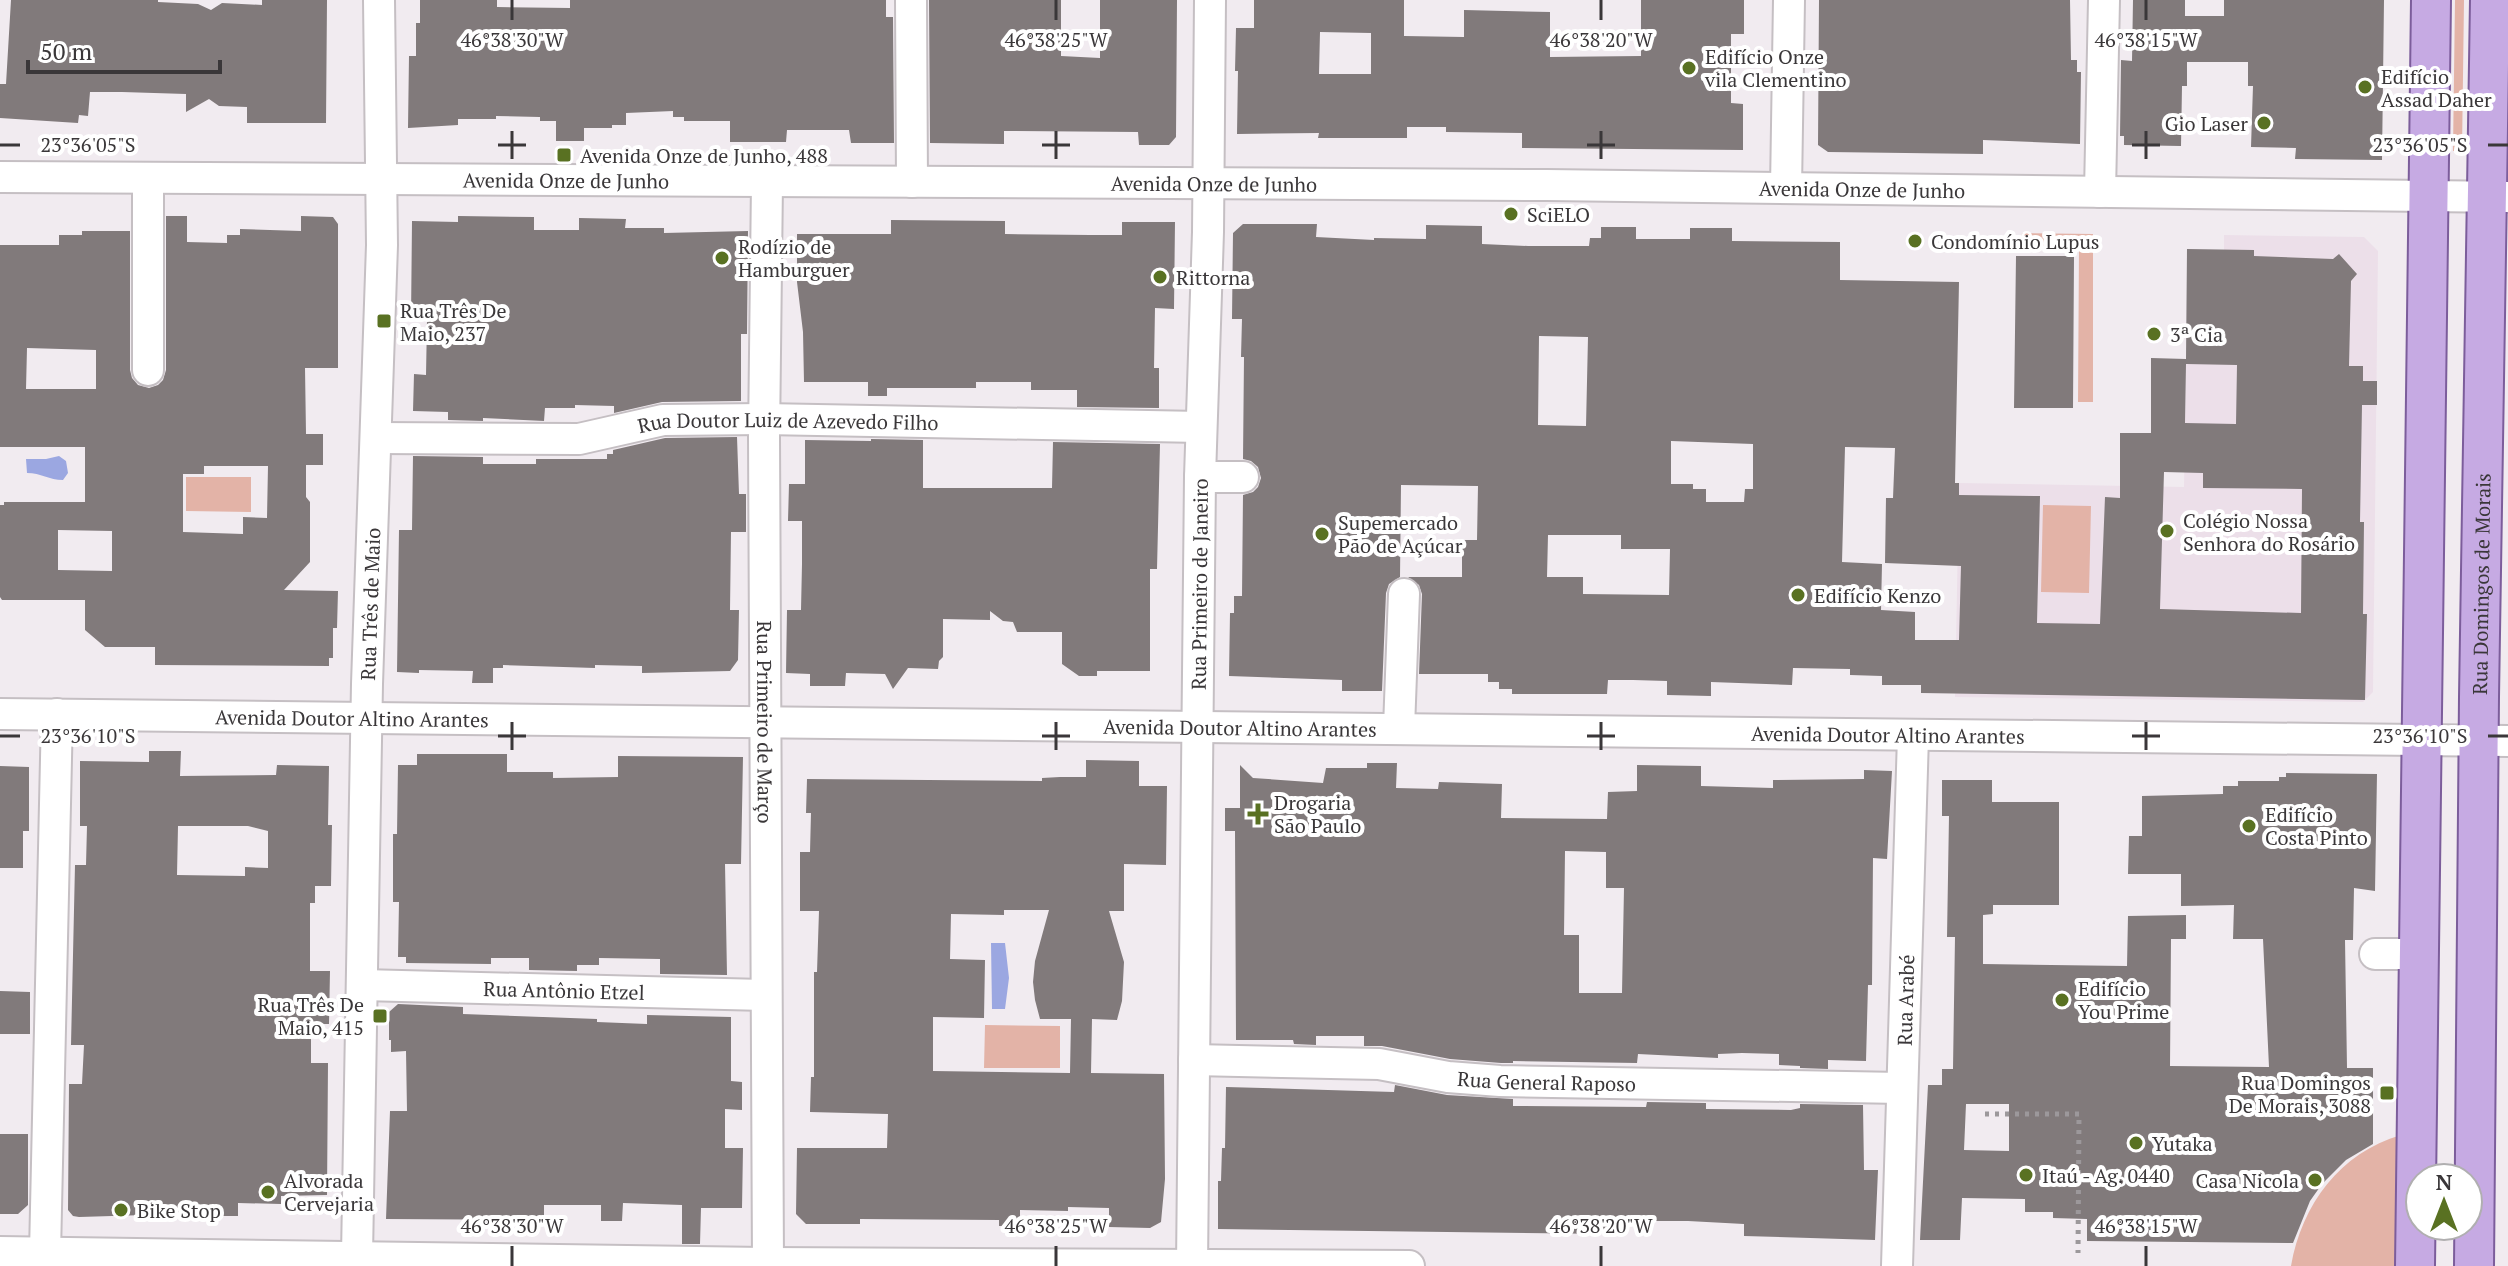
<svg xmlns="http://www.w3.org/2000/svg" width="2508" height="1266" viewBox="0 0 2508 1266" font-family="'PT Serif',serif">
  <rect width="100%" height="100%" fill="#f1ebf0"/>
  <path fill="#ecdfe9" d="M2224 235 2364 237 2378 251 2373 692 2363 702 1955 697 1959 483 2184 487 2186 364H2224Z"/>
  <path fill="#e3b3a7" d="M2455 0H2464L2462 151H2453Z
    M2022 233 2093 234V402H2078L2079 247 2021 246Z
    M186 477H251V512L186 511Z
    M2043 505 2091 506 2089 593 2041 592Z
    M985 1025 1060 1026V1068H984Z
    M2401 1135 2402 1266H2291C2302 1204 2340 1153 2401 1135Z"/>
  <path fill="#9ba7e1" d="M59 456 66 461 68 473 63 480C49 480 41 473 27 473L26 459H46Z
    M991 943H1005L1009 978 1005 1009H992Z"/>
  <path fill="#817a7b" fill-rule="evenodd" d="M11 0H158V2L198 4 211 10 222 3 262 5V0H327L326 123H247V107L219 106 209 99 186 112V94L122 92H90L88 116 79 115 78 123 0 118V84H6Z
    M420 0H497V7L570 8V0H886V17H893L894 143H851L849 130H787L786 142H730V121H684V117H673V111L626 113V125H612V128H584V141H556V121H540V117L496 116V119H458V125L408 128 409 56H416V23H420Z
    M929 0H1061V56L1100 58V0H1177L1176 137 1169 145H1139L1138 132 1004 131V144L930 143Z
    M1254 0H1404V36L1464 37V10L1550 12V57L1641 56V0H1744V34H1731V103L1743 104V150L1522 148V133L1446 132V127H1407V138H1318L1319 133 1237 134 1238 71H1235L1236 28H1254ZM1320 32 1371 33V74H1319Z
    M1819 0H2070L2071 60H2077V72H2081L2080 144 1983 140V154L1828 152 1818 145Z
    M2133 0H2185V16H2224V0H2384L2382 160 2295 159 2296 148 2251 147 2253 86H2248V62H2187V86H2182L2181 146 2124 145V136H2120L2121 60 2132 61Z
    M166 216H187V242L227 243V235H240V229L301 231V216L333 217 338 224V368H305L306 434H323V465H306V497L310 502V562L284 590 338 591 337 628H333V658H329V666L155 665V647H105L85 630V600H2L0 597V505H4V502H85V447H0V245H59V235H82V231H130V370L132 378 138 385 149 388 158 385 163 380 166 370ZM27 348 96 350V389H26ZM204 466H268L267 518 243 517V534L183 532V474H204ZM58 530 112 531V571L58 570Z
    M458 216 534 217V230H579V218L626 219 625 228H664V233L748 231 747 334H741V401L662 402 614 413V406L575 405V408H545L544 421 483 418V421L448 420V412L413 411 414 374 426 375 427 321 411 320 412 221 458 222Z
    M891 220 1005 221V234L1090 235H1122V222H1175L1174 309 1155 308 1154 368H1159V408L1077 407V390H1031V382H976V388H887V396H868V382H804L803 332 797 282V234H891Z
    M1243 224H1317L1316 237 1374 240V238L1426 239V225L1482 226V244L1528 246H1589L1590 238H1601V227H1636V239H1690V228H1732V241L1840 242V280L1959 282 1955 483H1959V495L2040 496 2037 623 2100 624 2105 497 2120 498V433H2151V358L2186 359 2187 249 2254 250V256L2333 259 2339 254 2357 274 2351 281 2349 366H2363V381H2377V405H2362L2360 522H2364L2363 614H2367L2365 700 1921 693V685H1882V676L1850 675V669L1793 668 1792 685 1711 682V696L1667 695V681L1633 680H1608L1607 694H1512V689H1499V682H1488V674H1419L1422 594 1419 585 1408 577H1462V540H1477L1478 486 1401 485 1400 577 1389 584 1386 593 1382 691H1342V680L1229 676 1230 613H1234V596H1242L1243 495 1253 492 1258 487 1261 478 1258 467 1251 461 1243 459 1244 357H1241L1242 319H1232L1233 233ZM1539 336 1588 337 1586 426 1538 425ZM2186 364 2237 365 2236 424 2185 423ZM1671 441 1753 444V489H1745L1744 502H1706V489H1693V484H1671ZM1845 447 1895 448 1893 498H1886L1885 563 1961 566 1959 640H1915V612L1881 610 1882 564 1842 562ZM2164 472 2203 473V488L2302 489 2301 613 2160 609ZM1548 535H1621V549H1670L1669 595 1583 594V577H1547Z
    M2016 256H2074L2073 408H2014Z
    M737 437 739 494H746V532H731L730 610H739L738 660 730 671 642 673V666L595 665V668L503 665V668H493V683H472L473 671 419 670V673L397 672 399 530H412L413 456 483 457V464H536V459H607V454H613V450L665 438Z
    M871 439 923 440V488H1052L1053 442 1160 444 1157 569H1150V671H1097V676H1079L1062 664V632H1017L1013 622 1003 621 990 611V620L943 619V657L939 661 938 669 908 668 893 689 885 674 846 673 845 686H810V674L786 673 787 610H801L802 564V521H788L789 484H805V440L871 441Z
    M149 751H181L180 776 276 775 277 765 329 766 328 825H332L331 886H315V903H310V971H330L329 1024H311V1063H328L327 1195 281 1196V1204L238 1203V1216H211V1213L79 1217 73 1216 68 1210 69 1084H82L84 1045H71L75 865H86L87 826H80V761L149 762ZM178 826H248L268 831V868L245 867V876L177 875Z
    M417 754H507V772H553V778L618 777V756L743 757 741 864H725L727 975 660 974V959L599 958V965H577V971L529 970V958H491V964L406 963V957H398L399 902H393V834H397L398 765H417Z
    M1086 760 1139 761V786H1167L1166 865 1124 864V911H1109L1124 962 1122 1001 1117 1020 1092 1019 1091 1073 1164 1074 1165 1179 1161 1222 1150 1228 1109 1227V1208L1068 1207V1211L1020 1210V1226H999V1220L860 1219V1224H806L796 1214 797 1148H887L888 1114 810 1112 811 1077H814V972H817L819 911H800V852H810L811 813H806L807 779 1042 781V778L1060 777H1086ZM1004 910H1049L1035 961 1033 982 1035 1000 1040 1019H1071L1070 1073 933 1071V1017L984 1018 985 960 950 959 951 914 1004 915Z
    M1367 763H1397L1396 788 1438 789 1439 782 1502 784 1501 818 1607 819 1608 792 1637 791V765L1701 766V786L1773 788V780L1864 779V770L1892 771 1887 859 1873 858 1872 985H1868L1866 1061 1828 1060V1069L1800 1068V1066L1779 1065V1054L1742 1053 1718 1054V1058L1638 1054 1637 1063 1513 1061V1063H1501L1450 1059 1382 1046H1364V1036H1316V1045L1294 1044 1293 1040H1236L1235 831H1225V808H1240V765L1253 778 1323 783 1326 768H1367ZM1565 851 1606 852V888H1624L1622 993H1579V935H1564Z
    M0 766 29 767V831H23V868H0Z
    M2286 773 2377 774 2375 891 2354 888 2353 940H2345L2347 1068H2373V1144L2346 1160 2322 1184 2310 1201 2293 1243 2087 1241V1219L2053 1218V1212H2025V1199L1962 1198 1960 1240H1920L1928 1085H1942V1069H1953L1955 937H1947L1949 816H1942V780H1992V802H2059V905H1993V914L1983 915V964L2127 966 2128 916 2186 915V939H2171L2170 1066 2269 1067 2263 939H2233L2234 905 2181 906V874H2128L2129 836H2142V796L2223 794V786H2238V781H2279V777H2286ZM1966 1104H2009V1151L1964 1150Z
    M0 991 30 992V1034H0Z
    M398 1004 463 1007V1014L597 1019V1022L647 1024V1015L731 1017V1081L742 1082V1110L725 1109V1148H743L742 1208H701L700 1244H682V1205L623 1203 622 1221H601V1205H544V1220L386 1219 390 1111H407L406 1051 391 1052V1040H389V1012Z
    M1395 1085 1447 1095 1513 1099V1106L1646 1107 1647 1102 1706 1103V1109L1791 1110 1800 1108V1104L1863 1105 1864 1170H1878L1875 1240 1744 1236V1224L1688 1221H1612V1234L1218 1229V1181H1221L1222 1148H1225L1226 1087 1394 1092Z
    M0 1134H28V1205L18 1214H0Z"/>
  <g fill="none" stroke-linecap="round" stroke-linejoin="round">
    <g stroke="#c5bfc3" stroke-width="34">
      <g id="minor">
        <path d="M911 0 912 182"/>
        <path id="s1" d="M0 177 1547 185 2508 197"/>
        <path d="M148 179V370"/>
        <path id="s2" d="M767 182 764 438 768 1263"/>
        <path d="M1786 188 1789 0"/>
        <path d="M2100 192 2104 0"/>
        <path id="s3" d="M376 438 579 439 663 420 764 419 1201 427"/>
        <path d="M1200 477H1243"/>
        <path id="s4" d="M0 714 2508 741"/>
        <path d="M1399 728 1404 594"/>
        <path d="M2375 954H2418"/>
        <path id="s5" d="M362 985 766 995"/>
        <path id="s6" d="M1194 1060 1379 1064 1448 1077 1500 1081 1901 1088"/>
        <path d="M0 1252 768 1263 1409 1266"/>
        <path d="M45 1253 57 714"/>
        <path id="s7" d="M357 1256 367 684 382 245 379 0"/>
        <path id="s8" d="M1192 1266 1200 477 1208 232 1210 0"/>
        <path id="s9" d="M1897 1266 1913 736"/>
      </g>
    </g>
    <g stroke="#7c5d9b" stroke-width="42">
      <g id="major">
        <path d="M2415 1266 2431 0"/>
        <path id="s10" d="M2474 1266 2479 697 2490 0"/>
      </g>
    </g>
    <path stroke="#9c989b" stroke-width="5" stroke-dasharray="4 6" stroke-linecap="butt" d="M1985 1114H2079L2078 1253"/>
    <use href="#minor" stroke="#fff" stroke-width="30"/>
    <use href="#major" stroke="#c6aae3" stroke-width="38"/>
  </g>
  <path fill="none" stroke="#3a3739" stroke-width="3" d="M512 0V20M1056 0V20M1601 0V20M2146 0V20M512 131V159M1056 131V159M1601 131V159M2146 131V159M0 145H20M498 145H526M1042 145H1070M1587 145H1615M2132 145H2160M2488 145H2508M512 722V750M1056 722V750M1601 722V750M2146 722V750M0 736H20M498 736H526M1042 736H1070M1587 736H1615M2132 736H2160M2488 736H2508M512 1246V1266M1056 1246V1266M1601 1246V1266M2146 1246V1266"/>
  <g fill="#597122" stroke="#fff" stroke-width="3">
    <circle cx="1689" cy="68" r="8"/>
    <circle cx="2365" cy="87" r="8"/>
    <circle cx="2264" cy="123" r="8"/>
    <rect x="556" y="147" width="16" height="16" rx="4"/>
    <circle cx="1511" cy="214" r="8"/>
    <circle cx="1915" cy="241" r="8"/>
    <circle cx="722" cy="258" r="8"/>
    <circle cx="1160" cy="277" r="8"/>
    <rect x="376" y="313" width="16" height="16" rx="4"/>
    <circle cx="2154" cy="334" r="8"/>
    <circle cx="2167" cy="531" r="8"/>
    <circle cx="1322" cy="534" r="8"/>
    <circle cx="1798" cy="595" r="8"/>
    <path d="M1254 802h8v8h8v8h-8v8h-8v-8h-8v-8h8z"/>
    <circle cx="2249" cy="826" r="8"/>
    <circle cx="2062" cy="1000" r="8"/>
    <rect x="372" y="1008" width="16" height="16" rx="4"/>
    <rect x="2379" y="1085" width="16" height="16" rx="4"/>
    <circle cx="2136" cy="1143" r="8"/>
    <circle cx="2026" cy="1175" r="8"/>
    <circle cx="2315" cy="1180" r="8"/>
    <circle cx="268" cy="1192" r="8"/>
    <circle cx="121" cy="1210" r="8"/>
  </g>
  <g text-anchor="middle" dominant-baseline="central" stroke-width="8" stroke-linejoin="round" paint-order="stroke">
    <g font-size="20" fill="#3a3739" stroke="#fff" text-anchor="start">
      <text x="1705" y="56">Edifício Onze<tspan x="1705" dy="23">vila Clementino</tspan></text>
      <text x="2381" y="76">Edifício<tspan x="2381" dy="23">Assad Daher</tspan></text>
      <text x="2248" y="123" text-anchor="end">Gio Laser</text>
      <text x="580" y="155">Avenida Onze de Junho, 488</text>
      <text x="1527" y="214">SciELO</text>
      <text x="1931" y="241">Condomínio Lupus</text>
      <text x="738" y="246">Rodízio de<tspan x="738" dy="23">Hamburguer</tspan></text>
      <text x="1176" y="277">Rittorna</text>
      <text x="400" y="310">Rua Três De<tspan x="400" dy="23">Maio, 237</tspan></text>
      <text x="2170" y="334">3ª Cia</text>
      <text x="2183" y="520">Colégio Nossa<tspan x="2183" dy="23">Senhora do Rosário</tspan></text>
      <text x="1338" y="522">Supemercado<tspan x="1338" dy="23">Pão de Açúcar</tspan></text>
      <text x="1814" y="595">Edifício Kenzo</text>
      <text x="1274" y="802">Drogaria<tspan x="1274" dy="23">São Paulo</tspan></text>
      <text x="2265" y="814">Edifício<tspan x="2265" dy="23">Costa Pinto</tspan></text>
      <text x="2078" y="988">Edifício<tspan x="2078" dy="23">You Prime</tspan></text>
      <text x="364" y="1004" text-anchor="end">Rua Três De<tspan x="364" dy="23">Maio, 415</tspan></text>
      <text x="2371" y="1082" text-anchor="end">Rua Domingos<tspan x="2371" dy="23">De Morais, 3088</tspan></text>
      <text x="2152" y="1143">Yutaka</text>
      <text x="2042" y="1175">Itaú - Ag. 0440</text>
      <text x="284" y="1180">Alvorada<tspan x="284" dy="23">Cervejaria</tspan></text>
      <text x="2299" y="1180" text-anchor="end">Casa Nicola</text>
      <text x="137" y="1210">Bike Stop</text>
    </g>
    <g font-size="20" fill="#3a3739" stroke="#fff">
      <text stroke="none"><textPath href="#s1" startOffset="566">Avenida Onze de Junho</textPath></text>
      <text stroke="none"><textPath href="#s1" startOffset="1214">Avenida Onze de Junho</textPath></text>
      <text stroke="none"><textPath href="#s1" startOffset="1862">Avenida Onze de Junho</textPath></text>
      <text stroke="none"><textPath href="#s3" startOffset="414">Rua Doutor Luiz de Azevedo Filho</textPath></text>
      <text stroke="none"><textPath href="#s8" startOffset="682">Rua Primeiro de Janeiro</textPath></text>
      <text stroke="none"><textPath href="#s10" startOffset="682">Rua Domingos de Morais</textPath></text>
      <text stroke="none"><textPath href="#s7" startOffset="652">Rua Três de Maio</textPath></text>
      <text stroke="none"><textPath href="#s4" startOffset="352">Avenida Doutor Altino Arantes</textPath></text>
      <text stroke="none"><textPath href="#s2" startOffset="540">Rua Primeiro de Março</textPath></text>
      <text stroke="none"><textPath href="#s4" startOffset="1240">Avenida Doutor Altino Arantes</textPath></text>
      <text stroke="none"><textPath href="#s4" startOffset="1888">Avenida Doutor Altino Arantes</textPath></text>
      <text stroke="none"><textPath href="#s5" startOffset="202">Rua Antônio Etzel</textPath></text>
      <text stroke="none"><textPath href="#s9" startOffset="266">Rua Arabé</textPath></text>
      <text stroke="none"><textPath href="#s6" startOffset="354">Rua General Raposo</textPath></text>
    </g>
  </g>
  <g font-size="20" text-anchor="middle" fill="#3a3739" stroke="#fff" stroke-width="8" stroke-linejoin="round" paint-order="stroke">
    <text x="512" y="47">46°38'30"W</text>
    <text x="1056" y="47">46°38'25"W</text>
    <text x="1601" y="47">46°38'20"W</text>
    <text x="2146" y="47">46°38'15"W</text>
    <text x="88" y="152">23°36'05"S</text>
    <text x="2420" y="152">23°36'05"S</text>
    <text x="88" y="743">23°36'10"S</text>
    <text x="2420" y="743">23°36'10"S</text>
    <text x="512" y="1233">46°38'30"W</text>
    <text x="1056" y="1233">46°38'25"W</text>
    <text x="1601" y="1233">46°38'20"W</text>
    <text x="2146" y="1233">46°38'15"W</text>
  </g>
  <g transform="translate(2444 1202)"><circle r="38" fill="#ffffff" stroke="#b0afb0" stroke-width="2"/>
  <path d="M0-6L14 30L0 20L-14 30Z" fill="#597122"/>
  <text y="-12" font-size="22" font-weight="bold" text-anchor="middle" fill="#3a3739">N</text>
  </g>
  <path d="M28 60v12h192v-12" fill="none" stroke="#3a3739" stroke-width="4"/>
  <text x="40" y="60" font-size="24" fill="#3a3739" stroke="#ffffff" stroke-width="6" paint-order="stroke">50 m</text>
</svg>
